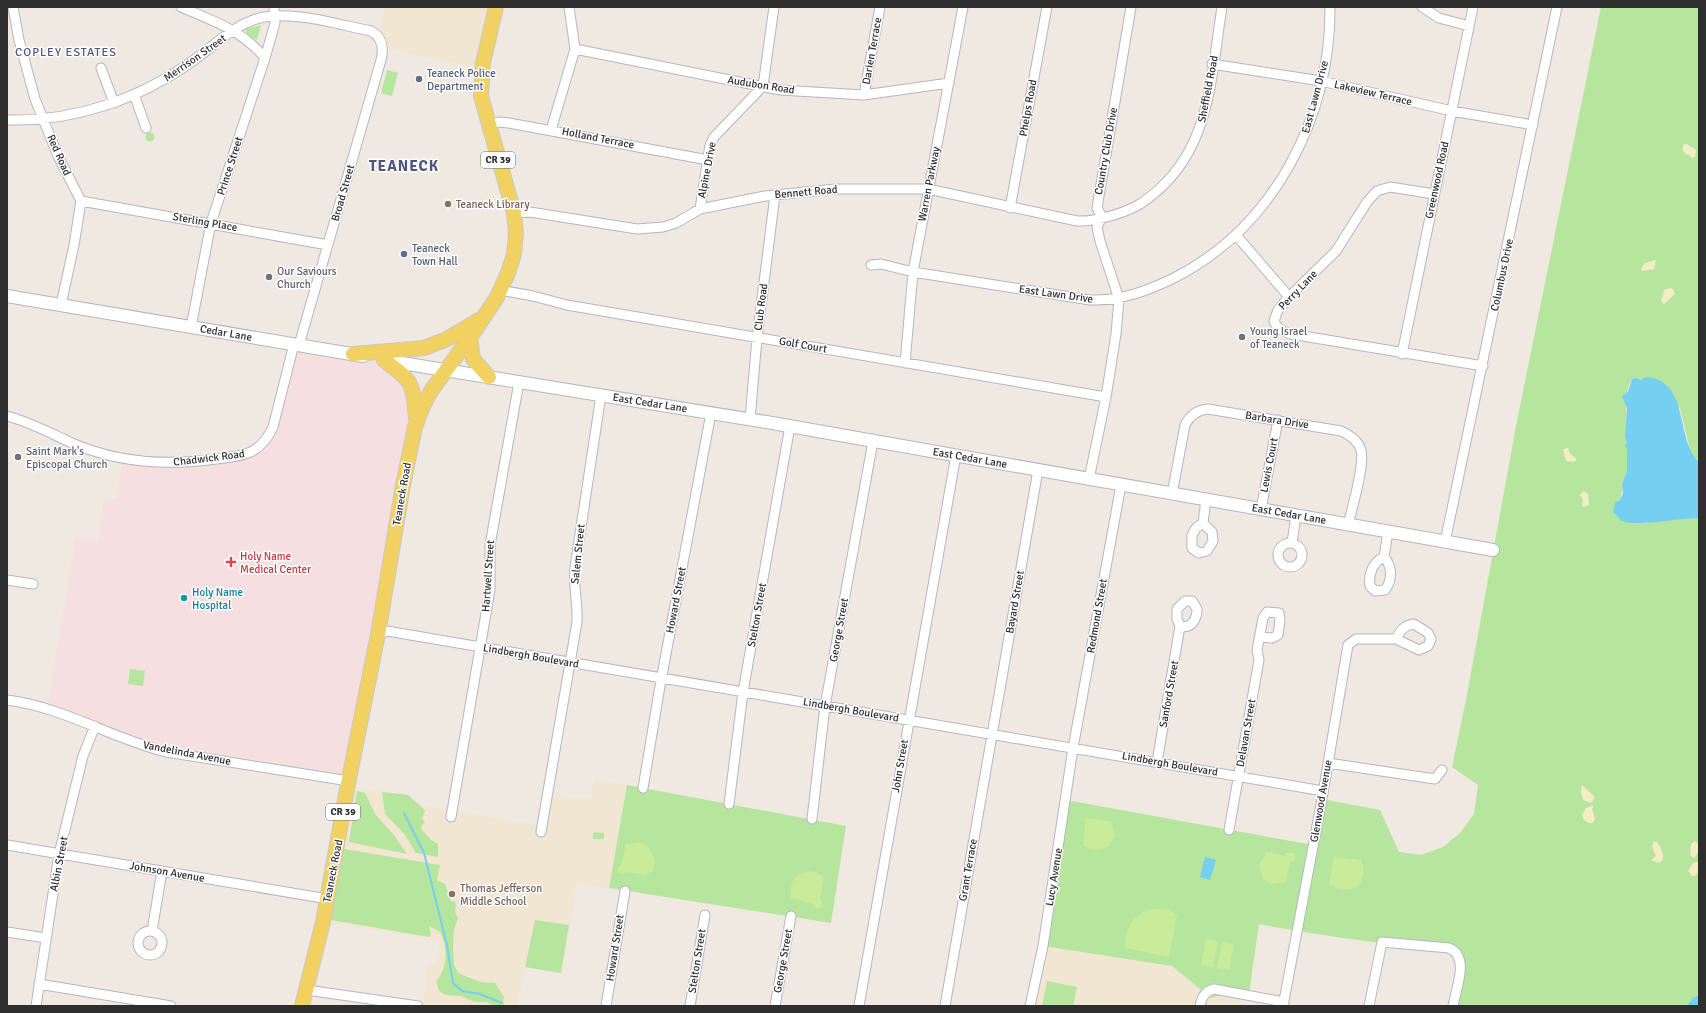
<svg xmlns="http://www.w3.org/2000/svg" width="1706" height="1013" viewBox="0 0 1706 1013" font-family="Signika,sans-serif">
  <rect width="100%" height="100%" fill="#efe9e1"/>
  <path fill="#f0e6d1" d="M385 7H496L482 69 382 47 376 34 381 26Z
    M594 779 627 785 609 888 577 883 561 973 525 967 517 1006H423L428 963 436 964 440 941 324 921 347 787 408 795 418 805 542 826 548 796 591 799Z
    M1043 946 1172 966 1211 997 1220 995 1242 999 1240 1006H1030Z"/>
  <path fill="#f5dfe0" d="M294 344 384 360 404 375 416 422 349 781 166 752 47 708 76 537 98 541 104 499H117L123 459 130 460 241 456 264 443Z"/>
  <path fill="#b6e59e" d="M1601 7H1699V462L1691 454 1680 408 1641 380 1636 378 1632 379C1619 401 1632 446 1627 472 1626 476 1624 479 1623 483 1621 490 1623 494 1619 501L1640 523 1684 518H1699V1006H1453L1458 954C1391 943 1324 937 1259 924L1249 993 1242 999 1220 995 1211 998 1172 966 1043 946 1066 800 1313 845 1322 799 1380 810 1399 852 1421 855 1443 847 1460 833 1474 814 1478 785 1452 767 1466 700 1517 421Z
    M261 25 257 40 247 35 246 29Z
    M387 70 398 73 392 96 381 93Z
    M145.5 137a4.5 4.5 0 1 1 9 0a4.5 4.5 0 1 1-9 0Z
    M130 669 145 671 143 686 128 684Z
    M627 785 846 826 831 923 609 888Z
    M357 791 365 793 375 814 394 835 407 854 349 842Z
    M382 792 408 795C413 800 422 806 425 811L422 818 425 823 422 825 421 829 431 840 438 844V857L416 853 405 835 385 814Z
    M595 832 604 833V839H593V833Z
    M344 849 440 865 437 880 445 884 451 901 455 902 456 905 455 912 458 918 454 930 453 946 454 964 458 973 480 982 495 983 504 997 503 1006H494L487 1002H474L461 996 446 995 439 991 436 981C448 968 448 948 440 932L429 926 431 934 429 937 331 920Z
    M535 920 569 925 561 973 525 967Z
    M1047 981 1077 987 1073 1006H1042Z"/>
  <path fill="#f3ecc5" d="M1684 144H1687L1696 150 1695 157 1693 158 1685 153 1682 149Z
    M1656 260 1654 269 1642 271 1641 269 1645 263Z
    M1670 288 1673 289 1675 294 1664 304 1661 301 1664 290Z
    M1568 448 1570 454 1576 458V461L1573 462 1566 461 1563 449Z
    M1584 491 1588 494 1589 505 1583 507 1582 506 1583 500 1580 495Z
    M1582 785 1595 797 1591 803 1583 800 1581 792Z
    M1594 805 1592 809 1595 819 1593 823H1589L1584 820 1582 815 1586 808Z
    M1654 841 1657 842C1661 847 1665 856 1662 861L1658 863 1651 860 1656 856 1652 847Z
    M1695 841 1699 844C1699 849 1698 855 1694 858L1690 855 1691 844Z
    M1697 862 1699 863V871L1695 876H1692L1688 871 1693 863Z"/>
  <path fill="#c9ec9a" d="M1086 818 1111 821 1115 835 1109 845C1101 851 1091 851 1083 845Z
    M639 842C651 845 658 859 653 871L645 875 628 872 623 874 618 873 617 868 621 865 626 844Z
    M1266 852 1286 856V853H1294L1296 857 1293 862H1290L1286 882 1272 884 1263 879 1259 866Z
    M1334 857 1361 860C1365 869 1364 879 1358 886 1348 892 1338 890 1329 884Z
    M810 871 818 873 824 877 820 899 823 905 819 909 815 908 813 904 791 898C789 884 795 873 810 871Z
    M1155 909 1168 910 1177 915 1169 957 1126 948C1123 929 1135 911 1155 909Z
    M1206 939 1218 941 1213 967 1201 965Z
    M1222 942 1234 944 1229 970 1217 968Z"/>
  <path fill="#75cff0" d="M1646 377C1691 381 1674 438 1699 462V518C1681 518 1636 527 1622 521 1619 519 1616 514 1613 512L1615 502 1619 501 1623 494 1622 484 1627 472V449L1625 445 1627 442 1625 437 1627 408 1622 396 1628 392 1632 379 1636 378 1641 380Z
    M1205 857 1216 860 1210 880 1200 877Z
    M1699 993V1006H1687L1693 998 1699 995Z"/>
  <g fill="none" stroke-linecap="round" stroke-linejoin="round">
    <path stroke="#75cff0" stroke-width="2" d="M404 813 424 853 447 945 453 983 462 991 480 994 502 1003"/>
    <g stroke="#b4b7c1" stroke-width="11">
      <path id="street" d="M13 7 19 40 35 99 58 156 81 201 74 245 61 305
        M181 7C213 21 242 30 265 58
        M1422 7 1439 18 1469 26
        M575 49 780 90 864 95 949 83
        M1212 64 1321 81 1452 111 1533 125
        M101 68 114 103
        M134 94 146 128
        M864 95 880 7
        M7 120C74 122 140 99 194 60 215 45 237 22 264 17 299 12 336 24 371 31 382 37 384 48 381 60L299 345
        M488 125 499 122 509 123 708 160
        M551 130 575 49 569 7
        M1434 194 1390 187 1377 191 1367 202 1336 251 1289 297 1278 310 1274 321C1277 329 1283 331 1291 334L1483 366
        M81 201 328 245
        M1010 208 1047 7
        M700 209 710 145 714 137 763 86 774 7
        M514 213 530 212 637 229 663 227 676 223 700 209 765 196 835 189H928L1077 221C1095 222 1125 213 1140 204 1211 158 1210 82 1222 7
        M1236 235 1289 297
        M871 265 881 264 913 272 1090 300C1121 301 1147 291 1174 278 1274 227 1331 117 1330 7
        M500 290 533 296 567 305 1106 397
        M191 327 211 223 265 58 275 23 274 7
        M1402 354 1473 7
        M905 363 913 272 963 7
        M7 416C30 422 50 433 72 443 118 463 166 466 216 459 243 456 260 455 273 427L294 344
        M750 419 757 338 775 195
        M1089 479 1106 397 1116 334 1119 299 1100 241 1097 227 1102 217 1097 208 1131 7
        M1172 494 1185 425C1190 415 1197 410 1208 409L1341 431C1350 435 1358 440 1361 450 1365 465 1352 508 1348 525
        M1261 509 1278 420
        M1203 523 1212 532 1213 541 1207 551 1199 553 1192 548V535L1196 528 1203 523 1206 500
        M1445 542 1557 7
        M1278 555a12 12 0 1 1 24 0a12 12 0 1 1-24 0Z
        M1292 543 1296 515
        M1384 557C1373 562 1368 574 1370 586L1375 591 1385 590C1393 579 1392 566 1384 557L1388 532
        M7 580 33 584
        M378 634 387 631 1323 791
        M7 700C63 707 111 738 166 752L349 781
        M1157 762 1180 626 1177 619V609L1185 601H1192L1197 609C1197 620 1191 629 1180 626
        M1328 763 1435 779 1442 770
        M643 788 660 686 711 413
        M729 804 743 692 790 426
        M451 817 490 590V545L519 382
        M812 819 825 706 873 441
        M1229 830 1259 660 1257 650 1263 618 1267 612 1279 613 1280 620 1278 635 1272 638 1260 637
        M541 832 577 622C578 603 573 586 575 567L601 395
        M7 845 328 899
        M152 931 162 871
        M138 943a12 12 0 1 1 24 0a12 12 0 1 1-24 0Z
        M7 932 46 938
        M39 984 171 1006
        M307 990 418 1006
        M36 1006 59 854 83 756 95 726
        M606 1006 625 891
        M690 1006 705 915
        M775 1006 791 916
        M859 1006 956 455
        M945 1006 1038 470
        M1030 1006 1043 946 1073 748 1121 485
        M1200 1006C1202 997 1205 991 1214 989L1284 1002
        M1283 1006 1322 799 1348 645 1356 639H1396L1419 650 1428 646 1431 639 1428 633 1414 624C1404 625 1400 631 1396 639
        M1369 1006 1382 942 1449 948C1470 957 1456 988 1453 1006"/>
    </g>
    <g stroke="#b4b7c1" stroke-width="14">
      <path id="secondary" d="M7 296 363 356
        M383 360 772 423 1493 550"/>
    </g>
    <g stroke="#c9c9c9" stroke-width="16">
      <path id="primary" d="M470 338 473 359 489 377
        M353 354 424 348 447 339 479 320
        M384 360C414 383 412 381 416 418
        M302 1006 323 922 347 789 378 634 403 485 415 427 423 406 431 391 476 329 497 297 508 273 514 254 516 233 514 213 481 96 483 63 496 7"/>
    </g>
    <use href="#street" stroke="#fff" stroke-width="9"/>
    <use href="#secondary" stroke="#fff" stroke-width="12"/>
    <use href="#primary" stroke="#f2d163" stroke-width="14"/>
  </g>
  <g fill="#5c6f8a" stroke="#fff" stroke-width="1.5">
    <circle cx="419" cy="79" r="4"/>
    <circle cx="404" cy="254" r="4"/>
  </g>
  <g fill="#8d6e63" stroke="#fff" stroke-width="1.5">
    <circle cx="448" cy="204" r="4"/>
    <circle cx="452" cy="894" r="4"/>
  </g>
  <g fill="#6b7280" stroke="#fff" stroke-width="1.5">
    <circle cx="269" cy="277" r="4"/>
    <circle cx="1242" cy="337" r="4"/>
    <circle cx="18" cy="457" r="4"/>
  </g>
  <path fill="#e0444e" stroke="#fff" stroke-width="1.5" d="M229 556h4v4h4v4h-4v4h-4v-4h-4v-4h4z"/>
  <circle fill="#0f9aa8" stroke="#fff" stroke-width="1.5" cx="184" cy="598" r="4"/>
  <g text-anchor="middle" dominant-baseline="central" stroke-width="3" stroke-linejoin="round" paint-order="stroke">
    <g fill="#fff" stroke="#6d6d6d" stroke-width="1">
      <rect x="481" y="152" width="34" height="16" rx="3"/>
      <rect x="326" y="804" width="34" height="16" rx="3"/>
    </g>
    <g font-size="10" font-weight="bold" fill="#2e2e2e">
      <text x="498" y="160">CR 39</text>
      <text x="343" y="812">CR 39</text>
    </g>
    <g font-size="11" fill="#2e2e2e" stroke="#fff">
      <text transform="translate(872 51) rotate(-80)">Darien Terrace</text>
      <text transform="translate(195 58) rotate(-35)">Merrison Street</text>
      <text transform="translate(761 85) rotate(9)">Audubon Road</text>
      <text transform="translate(1208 89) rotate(-79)">Sheffield Road</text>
      <text transform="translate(1373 93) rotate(13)">Lakeview Terrace</text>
      <text transform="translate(1315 97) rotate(-75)">East Lawn Drive</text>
      <text transform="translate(1028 108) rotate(-80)">Phelps Road</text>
      <text transform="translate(598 138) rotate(11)">Holland Terrace</text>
      <text transform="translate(1106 151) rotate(-80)">Country Club Drive</text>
      <text transform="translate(59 155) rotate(66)">Red Road</text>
      <text transform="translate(230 166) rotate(-72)">Prince Street</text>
      <text transform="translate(707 170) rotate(-79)">Alpine Drive</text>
      <text transform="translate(1437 180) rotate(-78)">Greenwood Road</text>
      <text transform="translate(929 184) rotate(-79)">Warren Parkway</text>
      <text transform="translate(806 192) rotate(-5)">Bennett Road</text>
      <text transform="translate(343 193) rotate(-74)">Broad Street</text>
      <text transform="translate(205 222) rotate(10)">Sterling Place</text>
      <text transform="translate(1502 275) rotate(-78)">Columbus Drive</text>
      <text transform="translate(1298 290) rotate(-46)">Perry Lane</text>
      <text transform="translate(1056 294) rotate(8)">East Lawn Drive</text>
      <text transform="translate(761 307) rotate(-83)">Club Road</text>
      <text transform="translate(226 333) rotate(10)">Cedar Lane</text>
      <text transform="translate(803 345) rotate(10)">Golf Court</text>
      <text transform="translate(650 403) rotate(9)">East Cedar Lane</text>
      <text transform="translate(1277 420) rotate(9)">Barbara Drive</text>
      <text transform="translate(209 458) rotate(-7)">Chadwick Road</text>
      <text transform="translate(970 458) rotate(10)">East Cedar Lane</text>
      <text transform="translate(1269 465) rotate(-79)">Lewis Court</text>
      <text transform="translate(402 494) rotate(-80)">Teaneck Road</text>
      <text transform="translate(1289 514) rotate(10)">East Cedar Lane</text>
      <text transform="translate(578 554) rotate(-84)">Salem Street</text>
      <text transform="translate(488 576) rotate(-86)">Hartwell Street</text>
      <text transform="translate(676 600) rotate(-79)">Howard Street</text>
      <text transform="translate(1015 602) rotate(-80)">Bayard Street</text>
      <text transform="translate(757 615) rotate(-80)">Stelton Street</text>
      <text transform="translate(1097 616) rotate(-80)">Redmond Street</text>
      <text transform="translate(839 630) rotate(-80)">George Street</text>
      <text transform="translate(531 656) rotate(10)">Lindbergh Boulevard</text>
      <text transform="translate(1169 694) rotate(-80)">Sanford Street</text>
      <text transform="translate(851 710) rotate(10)">Lindbergh Boulevard</text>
      <text transform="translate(1246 733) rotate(-80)">Delavan Street</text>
      <text transform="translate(187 753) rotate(11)">Vandelinda Avenue</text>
      <text transform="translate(1170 764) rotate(10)">Lindbergh Boulevard</text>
      <text transform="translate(900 766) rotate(-80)">John Street</text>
      <text transform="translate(1321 801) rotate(-80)">Glenwood Avenue</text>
      <text transform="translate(59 864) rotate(-79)">Albin Street</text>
      <text transform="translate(968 870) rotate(-80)">Grant Terrace</text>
      <text transform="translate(333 871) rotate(-79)">Teaneck Road</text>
      <text transform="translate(167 872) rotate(10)">Johnson Avenue</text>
      <text transform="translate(1054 877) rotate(-81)">Lucy Avenue</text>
      <text transform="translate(615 948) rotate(-81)">Howard Street</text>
      <text transform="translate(697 961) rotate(-81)">Stelton Street</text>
      <text transform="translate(783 961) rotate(-80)">George Street</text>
    </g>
    <g font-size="11" fill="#4e5e75" stroke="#fff" text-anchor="start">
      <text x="427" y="73">Teaneck Police<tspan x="427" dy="13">Department</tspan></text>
      <text x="412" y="248">Teaneck<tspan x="412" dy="13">Town Hall</tspan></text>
    </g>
    <g font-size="11" fill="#785e54" stroke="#fff" text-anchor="start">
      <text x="456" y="204">Teaneck Library</text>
      <text x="460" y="888">Thomas Jefferson<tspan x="460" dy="13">Middle School</tspan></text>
    </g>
    <g font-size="11" fill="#5b616d" stroke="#fff" text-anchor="start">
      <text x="277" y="271">Our Saviours<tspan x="277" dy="13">Church</tspan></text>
      <text x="1250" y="331">Young Israel<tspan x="1250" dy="13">of Teaneck</tspan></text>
      <text x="26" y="451">Saint Mark's<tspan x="26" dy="13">Episcopal Church</tspan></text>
    </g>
    <g font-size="11" fill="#be3a42" stroke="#fff" text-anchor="start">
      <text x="240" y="556">Holy Name<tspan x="240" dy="13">Medical Center</tspan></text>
    </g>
    <g font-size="11" fill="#0d838f" stroke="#fff" text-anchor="start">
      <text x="192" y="592">Holy Name<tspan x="192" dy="13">Hospital</tspan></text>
    </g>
    <g font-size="12" letter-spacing="1" fill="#4d5680" stroke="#fff">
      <text x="66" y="52">COPLEY ESTATES</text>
    </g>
    <g font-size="15" font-weight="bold" letter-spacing="1" fill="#4d5680" stroke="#fff">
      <text x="404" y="166">TEANECK</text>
    </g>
  </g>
  <rect width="1706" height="1013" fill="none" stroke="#2e2e2e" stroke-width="16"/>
</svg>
